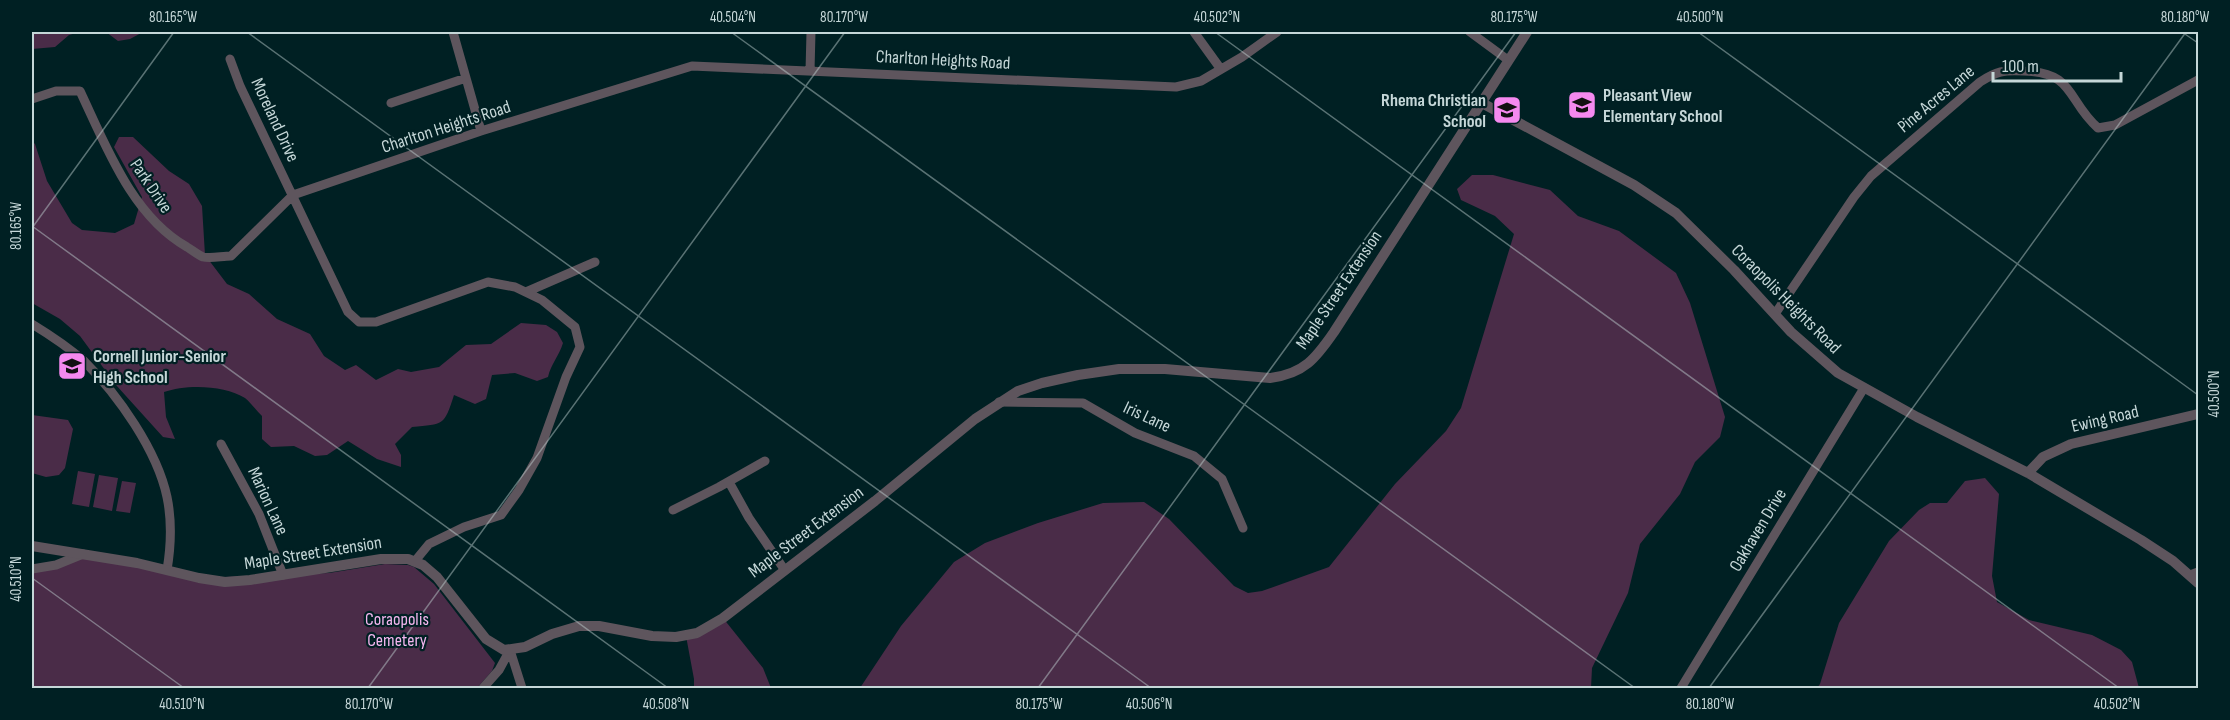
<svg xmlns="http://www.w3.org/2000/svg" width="2230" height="720" viewBox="0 0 2230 720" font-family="'Sofia Sans Condensed',sans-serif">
  <rect width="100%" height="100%" fill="#002023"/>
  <path fill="#4a2c48" d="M32 32H80L69 35 55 47 32 49Z
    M106 32H143L130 39 118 41Z
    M119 137H133L169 171 189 184 202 206 205 255 227 284 249 294 277 319 310 334 324 356 345 370 356 365 376 380 398 369 411 372 439 367 466 345 491 344 521 323 546 325 557 332 563 343C559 356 551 364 548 377L537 381 515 373 492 375 486 399 475 404 454 395C444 426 444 424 412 427L395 444 401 455V467L377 459 348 441 327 455 315 456 294 446 271 447 262 439V416C256 410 251 403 245 398 225 385 186 384 164 392L166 417 175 439 163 437 116 385 80 336 60 319 32 303V141L35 144 47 181 72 223 82 230 115 233 134 224 142 197 114 147Z
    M1472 175H1493L1550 190 1578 216 1619 231 1676 273 1690 303 1725 417 1720 437 1695 462 1680 494 1640 544 1628 593 1592 668 1591 688H860L901 626 954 562 985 543 1038 523 1103 503 1144 502 1169 519 1234 586 1248 593 1262 591 1329 567 1395 484 1446 431 1461 408 1514 234 1495 216 1461 200 1457 189Z
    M32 415 68 420 73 429 65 468 59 475 46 477 32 473Z
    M78 471 95 474 89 507 72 504Z
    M99 475 118 478 112 511 93 507Z
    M1985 478 1999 494 1992 576 1997 602 2029 620 2092 635 2121 650 2132 662 2139 688H1817L1820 684 1839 623 1889 541 1919 510 1930 503H1947L1965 481Z
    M122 481 136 483 130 513 116 511Z
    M83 554 199 578 329 573 385 564 408 565 414 567 434 584 495 663 492 671 477 688H32V569Z
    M723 618 763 668 771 688H694V679L686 636Z"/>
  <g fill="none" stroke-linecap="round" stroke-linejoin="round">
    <path stroke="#5e555d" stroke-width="9" d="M453 32 481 131
      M1194 32 1220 68
      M1470 32 1508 60
      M230 59 240 86 348 312 359 322H376L488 282 515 287 542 300 575 327 580 347 566 377 537 458 519 490 501 515 464 527 429 544 415 561
      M810 71 811 32
      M32 99 56 91H80C106 146 132 216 187 247 192 250 198 255 203 257 211 259 222 256 231 256L293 195 481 131 692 66 1176 87 1201 81 1242 57 1277 32
      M391 103 466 78
      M526 292 595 262
      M1775 314 1854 197 1871 176 1980 82C1997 71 2003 70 2024 71 2075 72 2067 101 2098 128L2115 125 2198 80
      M32 324C50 335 68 347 84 361 118 395 157 450 167 497 172 521 171 546 167 570
      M999 402 1083 403 1135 433 1194 456 1222 479 1243 528
      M221 444 259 514 283 575
      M729 482 749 518 784 569
      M673 510 719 487 765 461
      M32 569 56 565 83 554
      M2190 575 2198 572
      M510 650 522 688
      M483 688 499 670 510 650
      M1681 688 1864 388"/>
    <path stroke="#5e555d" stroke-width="10" d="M1482 103 1634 185 1676 213 1734 270 1791 332 1838 373 1917 417 2028 473 2141 540 2173 561 2198 583
      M2028 473 2043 457 2071 444 2198 414
      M32 546 137 563 199 578 225 582 250 580 381 559H408L423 565 437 577 486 639 504 650 525 647 552 634 579 626H599L652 636 676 637 697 633 723 618 875 501 975 419 1018 391 1042 383 1078 375 1119 369H1165L1270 378C1304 374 1316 358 1334 332L1527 32"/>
  </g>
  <path fill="none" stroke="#c5d7d8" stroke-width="1.5" stroke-opacity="0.45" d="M247 32 1151 688M731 32 1635 688M1215 32 2119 688M1698 32 2198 395M2182 32 2198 43M32 226 668 688M32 228 174 32M32 578 184 688M368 688 845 32M1038 688 1516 32M1709 688 2186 32"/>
  <defs>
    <g id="school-square" transform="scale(1.5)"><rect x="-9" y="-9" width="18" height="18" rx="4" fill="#f589ef" stroke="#002023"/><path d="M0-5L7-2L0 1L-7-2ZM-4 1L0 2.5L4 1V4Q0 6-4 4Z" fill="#111"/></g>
  </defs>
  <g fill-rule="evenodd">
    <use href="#school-square" x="1582" y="105"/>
    <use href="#school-square" x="1507" y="110"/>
    <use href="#school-square" x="72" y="366"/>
  </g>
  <g text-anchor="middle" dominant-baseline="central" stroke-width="4.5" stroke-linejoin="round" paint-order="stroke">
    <g font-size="18" fill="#c5d7d8" stroke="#002023">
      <text transform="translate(943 60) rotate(3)">Charlton Heights Road</text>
      <text transform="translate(1936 99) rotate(-40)">Pine Acres Lane</text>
      <text transform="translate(275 120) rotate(65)">Moreland Drive</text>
      <text transform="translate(446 127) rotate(-18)">Charlton Heights Road</text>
      <text transform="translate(151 186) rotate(56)">Park Drive</text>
      <text transform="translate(1339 290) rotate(-56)">Maple Street Extension</text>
      <text transform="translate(1786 299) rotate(45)">Coraopolis Heights Road</text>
      <text transform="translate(1147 417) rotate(25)">Iris Lane</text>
      <text transform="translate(2105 419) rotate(-13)">Ewing Road</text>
      <text transform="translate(268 501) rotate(65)">Marion Lane</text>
      <text transform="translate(1758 530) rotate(-59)">Oakhaven Drive</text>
      <text transform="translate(806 532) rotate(-37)">Maple Street Extension</text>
      <text transform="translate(313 553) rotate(-9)">Maple Street Extension</text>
    </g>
    <g font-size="18" font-weight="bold" fill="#c5d7d8" stroke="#002023" text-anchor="start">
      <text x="1603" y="95">Pleasant View<tspan x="1603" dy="21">Elementary School</tspan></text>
      <text x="1486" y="100" text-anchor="end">Rhema Christian<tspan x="1486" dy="21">School</tspan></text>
      <text x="93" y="356">Cornell Junior-Senior<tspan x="93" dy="21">High School</tspan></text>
    </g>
    <g font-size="18" fill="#f4b6ef" stroke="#002023">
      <text x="397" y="619">Coraopolis<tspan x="397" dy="21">Cemetery</tspan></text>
    </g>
  </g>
  <rect width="2230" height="720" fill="none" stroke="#002023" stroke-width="66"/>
  <path d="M1993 72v9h128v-9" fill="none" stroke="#c5d7d8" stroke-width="3"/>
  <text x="2002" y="72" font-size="18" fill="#c5d7d8" stroke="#002023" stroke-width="4.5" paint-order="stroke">100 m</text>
  <rect x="33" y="33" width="2164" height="654" fill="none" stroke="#c5d7d8" stroke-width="2"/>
  <g font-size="15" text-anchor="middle" fill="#c5d7d8">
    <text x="173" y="22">80.165°W</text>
    <text x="733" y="22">40.504°N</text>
    <text x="844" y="22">80.170°W</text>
    <text x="1217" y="22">40.502°N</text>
    <text x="1514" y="22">80.175°W</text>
    <text x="1700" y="22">40.500°N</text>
    <text x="2185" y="22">80.180°W</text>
    <text transform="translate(16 226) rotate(-90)" y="5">80.165°W</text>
    <text transform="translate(2214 394) rotate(-90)" y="5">40.500°N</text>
    <text transform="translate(16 579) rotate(-90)" y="5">40.510°N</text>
    <text x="182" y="709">40.510°N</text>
    <text x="369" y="709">80.170°W</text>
    <text x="666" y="709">40.508°N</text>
    <text x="1039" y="709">80.175°W</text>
    <text x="1149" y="709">40.506°N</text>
    <text x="1710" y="709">80.180°W</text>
    <text x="2117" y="709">40.502°N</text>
  </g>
</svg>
